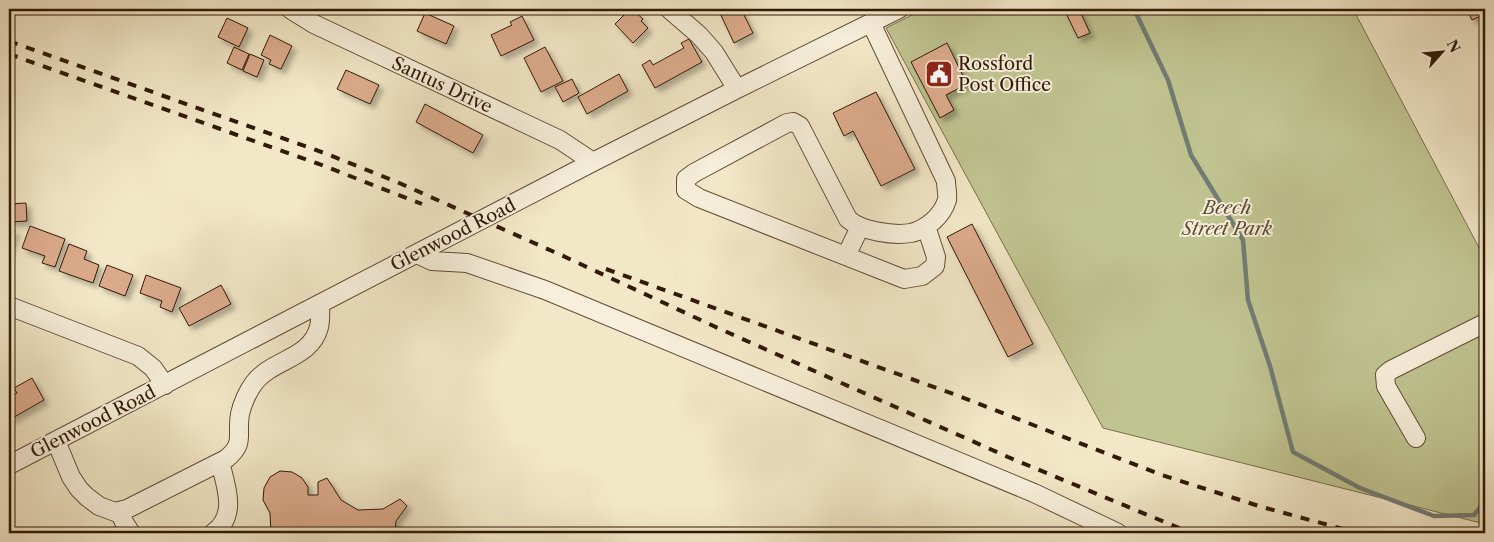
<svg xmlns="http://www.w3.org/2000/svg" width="1494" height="542" viewBox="0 0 1494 542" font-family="'Libre Caslon Text',serif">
  <defs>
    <filter id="shadow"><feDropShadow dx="4.5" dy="4.5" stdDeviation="2.5" flood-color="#0004"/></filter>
  </defs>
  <rect width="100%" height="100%" fill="#f2e7c7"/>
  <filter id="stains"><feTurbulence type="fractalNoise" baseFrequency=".004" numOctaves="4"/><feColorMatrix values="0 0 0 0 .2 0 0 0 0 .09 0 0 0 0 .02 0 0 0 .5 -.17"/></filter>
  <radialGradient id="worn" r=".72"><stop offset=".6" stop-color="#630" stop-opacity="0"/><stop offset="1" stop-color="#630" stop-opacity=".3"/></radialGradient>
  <path fill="#c0c491" stroke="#786e4c" d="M924 9H1353L1485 259V524L1103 428 886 28Z"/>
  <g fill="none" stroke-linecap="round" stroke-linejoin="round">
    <path stroke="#727c74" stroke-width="4.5" d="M1134 9 1168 80 1191 155 1243 240 1248 300 1270 366 1293 452 1360 488 1434 516 1474 515 1485 501"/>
  </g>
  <path fill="#dbaa8b" stroke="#311906" filter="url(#shadow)" d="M630 9H632L643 19 641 21 648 28 633 43 615 24Z
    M718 9H741L753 33 734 43Z
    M1064 9H1079L1090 33 1078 38Z
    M1470 9H1484L1485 14 1472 20 1467 10Z
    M425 13 454 26 446 44 417 31Z
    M522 16 534 40 501 56 491 35 512 25 510 22Z
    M227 18 248 28 239 47 218 37Z
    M270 35 292 46 281 69 269 64 271 60 261 55Z
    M689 39 702 62 655 88 642 65 650 60 653 65 684 48 681 43Z
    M947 43 967 84 946 95 954 110 940 118 911 62Z
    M234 47 249 54 242 70 227 63Z
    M545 47 563 81 541 92 524 58Z
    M250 54 264 60 257 77 243 71Z
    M346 70 379 85 370 104 337 89Z
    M619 74 628 91 587 114 578 97Z
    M572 79 579 93 563 102 555 87Z
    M876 92 915 169 881 186 853 131 844 136 833 113Z
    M425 104 483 135 473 153 416 122Z
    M26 203 27 221 9 222V204Z
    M972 224 1033 344 1008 357 947 237Z
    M30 226 65 239 55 267 42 263 45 256 22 248Z
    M9 229 15 231 9 251Z
    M69 244 87 251 84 259 99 265 93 283 59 271Z
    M107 265 133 275 125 296 99 286Z
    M146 275 181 288 172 312 160 307 162 301 140 293Z
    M221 285 231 304 189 326 179 308Z
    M32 378 44 400 9 420V397L17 393 14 388Z
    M280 471 292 472 302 478 308 487V495H318V482L327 478 341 500 358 510 383 509 400 499 407 506 396 521 395 533H271L270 513 263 500 264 488 270 477Z"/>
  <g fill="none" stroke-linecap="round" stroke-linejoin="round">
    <g stroke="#614c36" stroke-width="20">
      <path id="minor" d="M290 9 314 24 560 140 593 162
        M669 9 699 35 714 52 737 89
        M871 23 946 181C946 187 948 195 947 200 942 216 927 229 911 233 893 236 861 231 848 219L800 126 793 122 787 123 694 173 686 179V190L699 198 904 279 922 276 935 266 936 257 926 226
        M417 254 432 261 467 263 545 290 1034 493 1118 533
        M846 256 860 227
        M9 306 138 356 153 368 165 385
        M1416 438 1386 386 1385 375 1391 370 1485 323
        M56 441 71 477 79 489 87 497 99 506 115 512 127 509 226 459C246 443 236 435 240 414 242 404 248 391 254 383 272 359 311 359 319 327 321 319 320 311 320 304
        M9 465 593 162 737 89 899 9
        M119 511 124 522 131 533
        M213 533C238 516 226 486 220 462"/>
    </g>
    <use href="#minor" stroke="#f7efdb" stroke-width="18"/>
    <path stroke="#311906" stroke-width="4" stroke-dasharray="9 9" stroke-linecap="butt" d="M9 41 327 154 397 182 561 255 720 329 1008 457 1191 533
      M9 54 319 164 422 204
      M606 269 956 395 1162 475 1262 507 1358 533"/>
  </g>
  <defs>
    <g id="civic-square" transform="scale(1.4375)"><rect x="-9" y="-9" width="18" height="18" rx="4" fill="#8f2418" stroke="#f7efdb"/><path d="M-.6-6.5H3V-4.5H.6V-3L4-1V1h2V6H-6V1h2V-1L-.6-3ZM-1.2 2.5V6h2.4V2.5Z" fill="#fff"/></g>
  </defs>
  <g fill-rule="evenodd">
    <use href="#civic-square" x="939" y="74"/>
  </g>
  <g text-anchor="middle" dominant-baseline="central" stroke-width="4" stroke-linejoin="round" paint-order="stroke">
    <g font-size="18" fill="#311906" stroke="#f7efdb" text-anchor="start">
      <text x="958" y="64">Rossford<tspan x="958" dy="21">Post Office</tspan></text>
    </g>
    <g font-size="18" fill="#311906" stroke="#f7efdb">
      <text transform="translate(442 85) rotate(25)">Santus Drive</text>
      <text transform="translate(453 235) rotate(-27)">Glenwood Road</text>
      <text transform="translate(93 422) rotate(-27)">Glenwood Road</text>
    </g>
    <g font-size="18" font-style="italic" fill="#5c4c30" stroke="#f7efdb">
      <text x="1227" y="208">Beech<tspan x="1227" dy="21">Street Park</tspan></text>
    </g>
  </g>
  <rect width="1494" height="542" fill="none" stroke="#f2e7c7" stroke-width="30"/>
  <rect x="10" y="10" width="1474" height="522" fill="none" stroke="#311906" stroke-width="2.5"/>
  <rect x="15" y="15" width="1464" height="512" fill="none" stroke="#311906"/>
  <g transform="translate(1442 52) rotate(63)" stroke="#f7efdb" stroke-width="4" paint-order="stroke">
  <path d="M0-4L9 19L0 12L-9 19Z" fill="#311906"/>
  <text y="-8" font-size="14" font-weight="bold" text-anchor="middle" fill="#311906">N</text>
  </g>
  <rect width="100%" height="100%" filter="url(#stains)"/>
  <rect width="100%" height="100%" fill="url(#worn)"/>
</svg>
